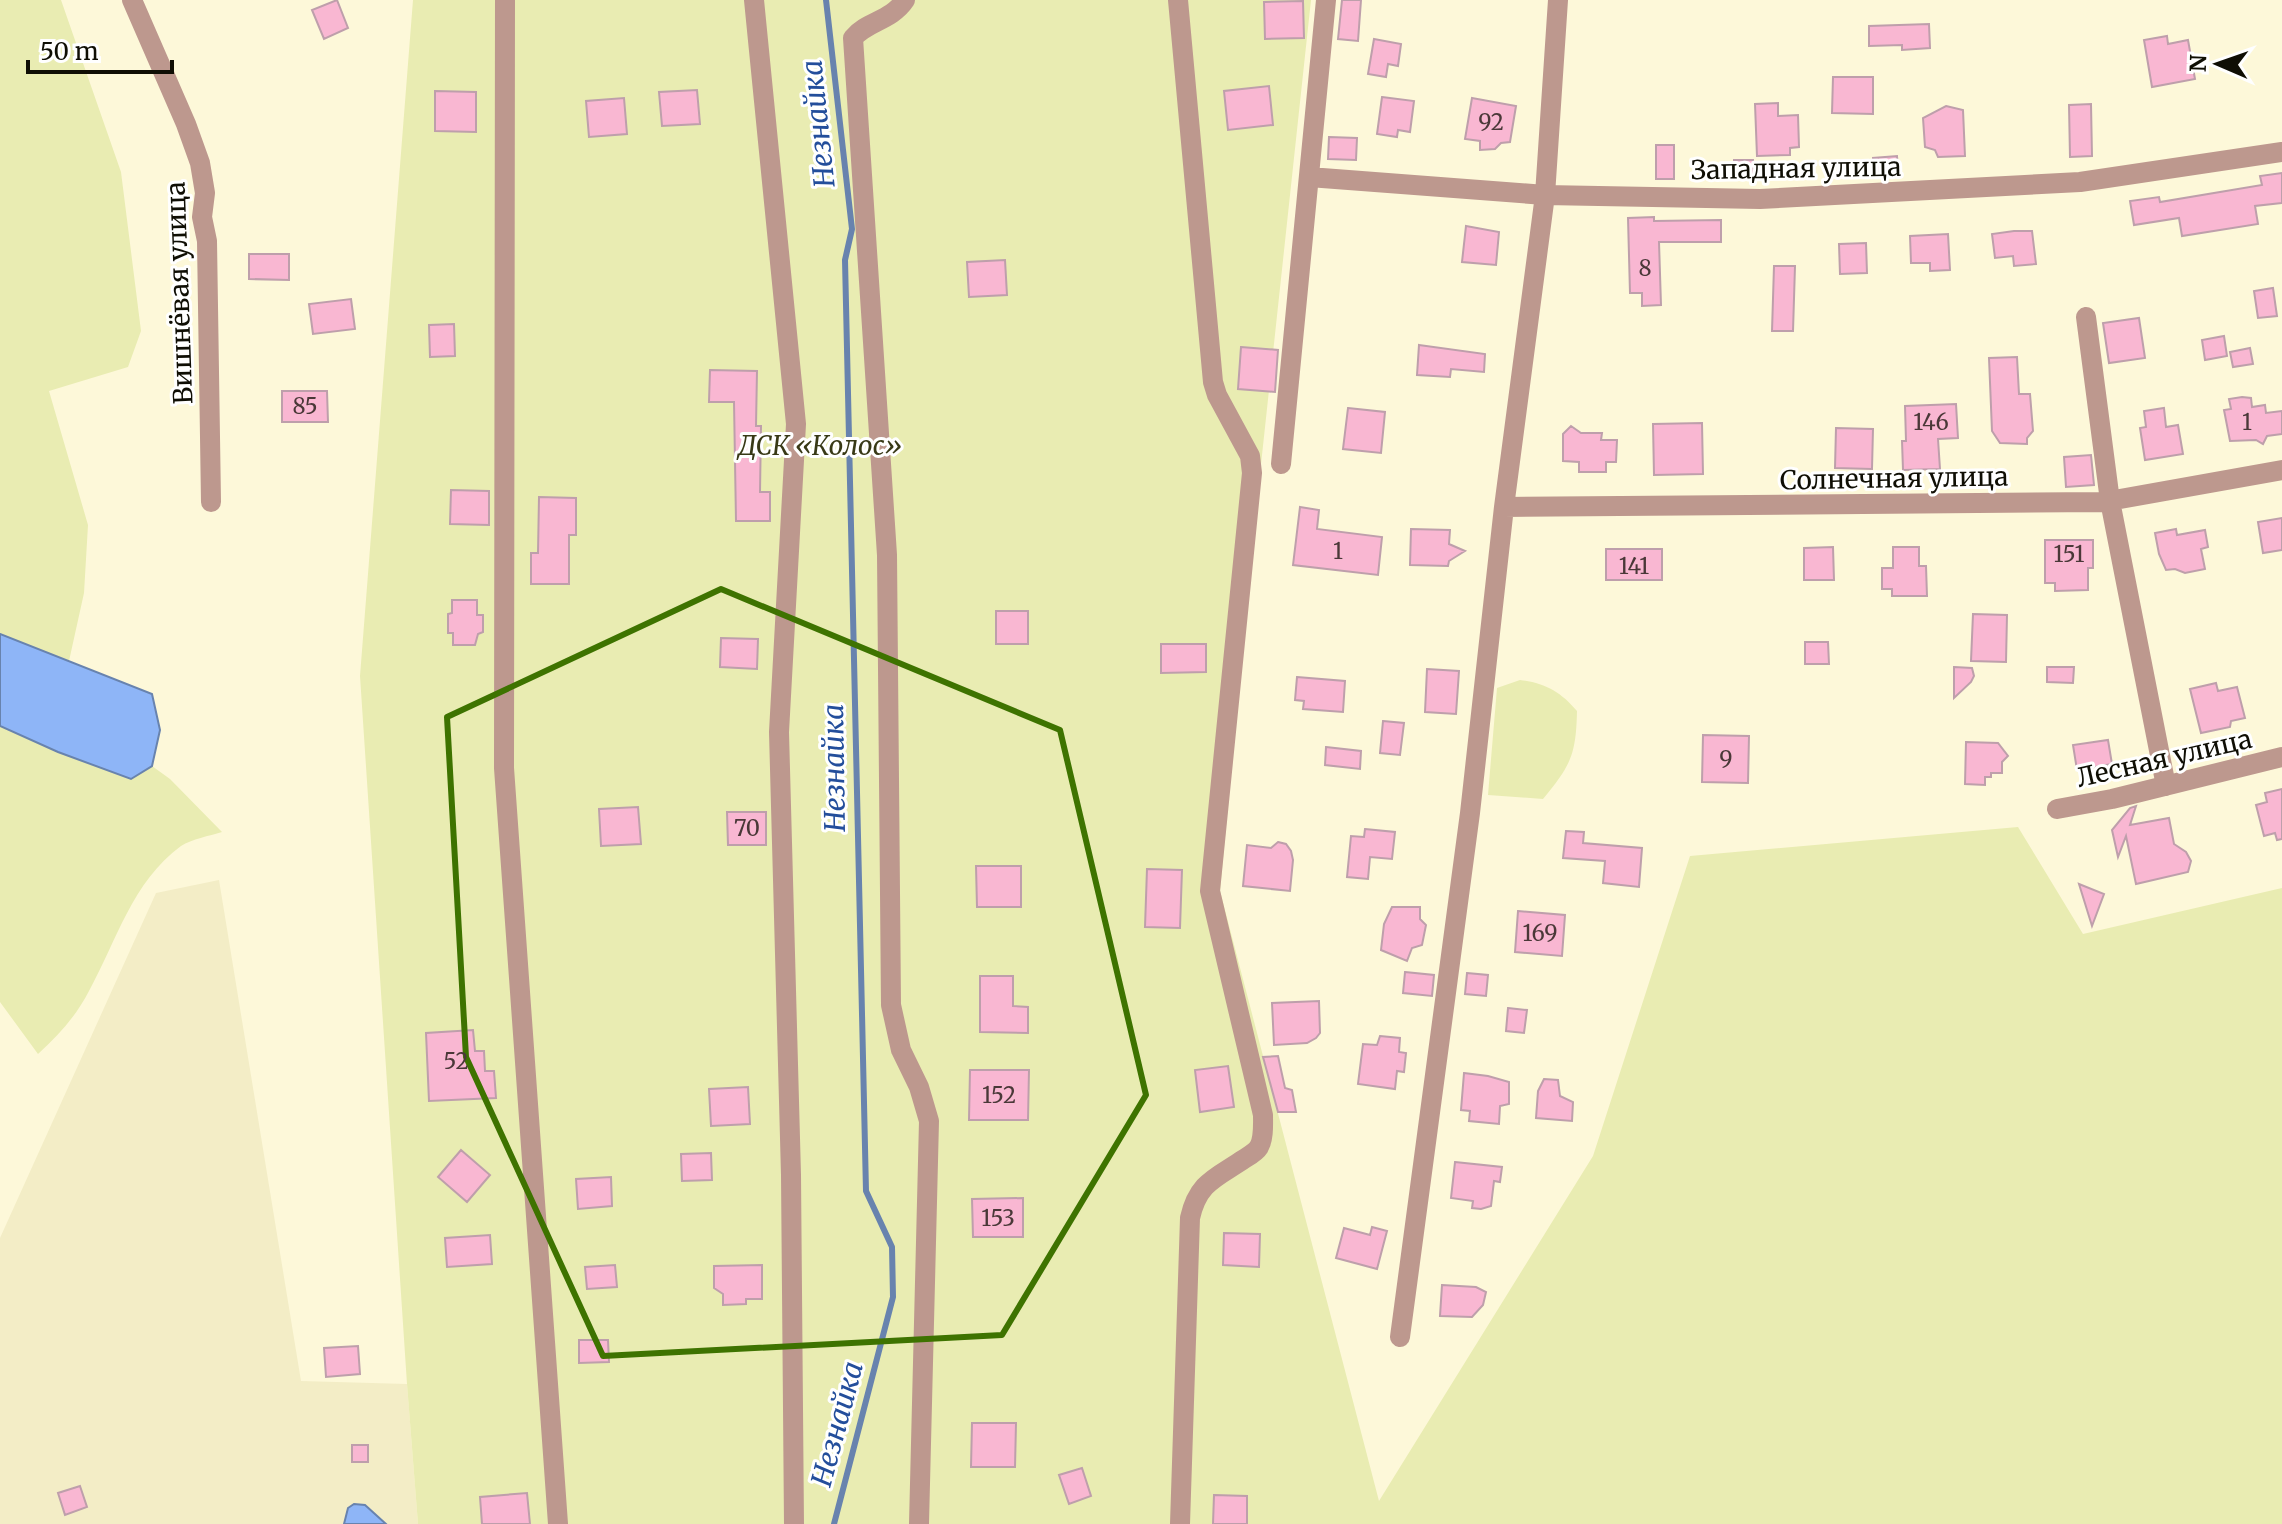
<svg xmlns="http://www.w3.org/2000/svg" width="2282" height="1524" viewBox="0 0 2282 1524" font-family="Merriweather,serif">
  <rect width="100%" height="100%" fill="#fdf8d9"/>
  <path fill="#f3edc6" d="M219 880 301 1381 407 1384 418 1524H0V1238L156 893Z"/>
  <path fill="#e9ecb2" d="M0 0H61L121 172 141 331 128 367 49 391 88 525 84 593 69 661 0 634Z
    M413 0H1311L1252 548 1220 891 1379 1501 1593 1156 1690 856 2018 827 2083 934 2282 888V1524H418L407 1384 360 676Z
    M1520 680C1545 683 1561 692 1577 711 1576 755 1571 765 1543 799L1488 795 1497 688Z
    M0 726 131 779 152 766 170 779 222 832C209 836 192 839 181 846 132 882 117 940 89 991 76 1016 59 1035 38 1054L0 1002Z"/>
  <path fill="#8eb5f7" stroke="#6883ae" stroke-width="2" d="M0 634 152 694 160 730 152 766 131 779 58 752 0 726Z
    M354 1504 365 1505 386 1524H344L348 1508Z"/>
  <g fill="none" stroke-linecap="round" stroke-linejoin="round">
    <path stroke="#6883ae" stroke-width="6" d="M826 0 852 229 845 260 866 1191 892 1247 893 1297 834 1524"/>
  </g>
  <path fill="#f9b7d2" stroke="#be9fab" stroke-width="2" d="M337 0 348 28 324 39 312 10Z
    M1342 0H1361L1358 41 1338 39Z
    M1303 1 1304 38 1265 39 1264 2Z
    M1929 24 1930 48 1902 50V45L1869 46V26Z
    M2167 36 2168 44 2188 40 2195 79 2152 87 2144 40Z
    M1374 39 1401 44 1398 66 1388 64 1386 77 1368 74Z
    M1833 77H1873V114L1832 113Z
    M1269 86 1273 125 1228 130 1224 91Z
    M697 90 700 124 662 126 659 92Z
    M435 91 476 92V132L435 131Z
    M1382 97 1414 101 1410 132 1398 130 1397 137 1377 134Z
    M624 98 627 134 589 137 586 101Z
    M1472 98 1516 106 1510 142 1501 143 1495 149 1480 150V141L1465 139Z
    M1778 103V116L1798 115 1799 147 1790 148V155L1757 156 1755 104Z
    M2091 104 2092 156 2070 157 2069 105Z
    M1946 106 1963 110 1965 156 1938 157 1935 150 1925 147 1923 118Z
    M1329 137 1357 138 1356 160 1328 159Z
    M1656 145H1674V179H1656Z
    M1897 156 1898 170 1874 172 1873 158Z
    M1734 160H1753L1754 179 1734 180Z
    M2282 173V203L2255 206 2258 224 2182 236 2179 218 2134 225 2130 201 2159 197 2160 202 2262 185 2260 176Z
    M1654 217V221L1721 220V242H1659L1661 305 1642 306V293H1630L1628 218Z
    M1466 226 1499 232 1496 265 1462 262Z
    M2014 231H2032L2036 264 2014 266 2013 256 1995 258 1992 234Z
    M1948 234 1950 270 1930 271V263H1911L1910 236Z
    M1866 243 1867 273 1840 274 1839 244Z
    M249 254H289V280L249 279Z
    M1005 260 1007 295 969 297 967 262Z
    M1774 266H1795L1793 331H1772Z
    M2273 288 2277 316 2258 318 2254 291Z
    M351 299 355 329 313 334 309 304Z
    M2139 318 2145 358 2109 363 2103 323Z
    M454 324 455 356 430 357 429 325Z
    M2224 336 2227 356 2205 360 2202 340Z
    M1419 345 1485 354 1484 372 1451 369 1450 377 1417 375Z
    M1241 347 1278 350 1275 392 1238 389Z
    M2250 348 2253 364 2233 367 2230 352Z
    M2017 357 2019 394H2030L2033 431 2027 438V444L2000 443 1992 431 1989 358Z
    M710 370 757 371 756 426H761L760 492H770V521H736L734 402H709Z
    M282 391H327L328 422H282Z
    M2242 397 2251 398 2252 407 2265 405 2266 413 2282 411V434L2267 436 2263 444 2256 440 2230 441 2224 410 2231 409 2229 399Z
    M1956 404 1958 438 1938 439 1940 469 1903 470 1902 441H1906L1905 406Z
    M1348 408 1385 412 1381 453 1343 449Z
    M2164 408 2166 427 2178 425 2183 454 2145 460 2140 428 2146 427 2144 411Z
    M1702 423 1703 474 1654 475 1653 424Z
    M1571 426 1581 433H1602L1601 440H1617L1616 462H1606V472H1579V462L1563 461V434Z
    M1836 428 1873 429 1872 469 1835 468Z
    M2091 455 2094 485 2066 487 2064 457Z
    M451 490 489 491V525L450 524Z
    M539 497 576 498V535H569V584H531V553H538Z
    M1300 507 1319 510 1317 529 1382 537 1378 575 1293 565Z
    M2282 518V550L2263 553 2258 522Z
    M1411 529 1450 530 1449 544 1465 551 1449 561 1448 566 1410 565Z
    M2176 529 2177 535 2205 530 2208 547 2201 549 2205 569 2185 573 2175 569 2166 570 2159 554 2155 533Z
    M2045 540H2093V568H2088V590L2055 591V583H2045Z
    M1833 547 1834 580H1804V548Z
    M1893 547H1919V566H1926L1927 596H1892V589H1882V568H1893Z
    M1606 549H1662V580H1606Z
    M452 600H477V615H483V632L478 634 475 645H453V633H448V614L452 613Z
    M996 611H1028V644H996Z
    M1973 614 2007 615 2006 662 1971 661Z
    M721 638 758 639 757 669 720 667Z
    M1805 642H1828L1829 664H1805Z
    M1161 644H1206V672L1161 673Z
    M1954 667 1972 668 1974 676 1971 682 1954 698Z
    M2047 667H2074L2073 683 2047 682Z
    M1427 669 1459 671 1456 714 1425 712Z
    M1297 677 1345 681 1343 712 1303 709 1304 701 1295 700Z
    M2216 683 2218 691 2237 687 2245 718 2231 721 2230 727 2201 733 2190 689Z
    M1383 721 1404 723 1400 755 1380 753Z
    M1703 735 1749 736 1748 783 1702 782Z
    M2108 740 2112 764 2077 770 2073 745Z
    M1966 742 1998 743 2008 756 2002 762V773H1991V777H1985V785L1965 784Z
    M1326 747 1361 751 1360 769 1325 765Z
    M2282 789V839L2277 840 2275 833 2264 836 2256 805 2267 802 2265 793Z
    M2136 806 2130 825 2169 818 2174 844 2186 852 2191 861 2188 872 2136 884 2126 836 2118 857 2112 830 2130 808Z
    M638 807 641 844 601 846 599 809Z
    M727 812H766V845H728Z
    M1365 829 1395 832 1392 859 1370 857 1368 879 1347 877 1351 836 1364 837Z
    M1566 831 1584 832 1583 843 1642 848 1639 887 1603 883 1605 861 1563 858Z
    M1278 842 1286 844 1291 851 1293 860 1290 891 1243 886 1247 845 1271 848Z
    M976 866H1021V907H977Z
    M1147 869 1182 870 1180 928 1145 927Z
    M2079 884 2104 894 2092 926Z
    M1392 907H1420V919L1426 925 1422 945 1412 948 1407 961 1381 950 1384 924Z
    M1518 911 1565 915 1562 956 1515 952Z
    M1405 972 1434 975 1432 996 1403 993Z
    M1467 973 1488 975 1486 996 1465 994Z
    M980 976H1013V1006L1028 1007V1033L980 1032Z
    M1319 1001 1320 1033 1316 1038 1307 1043 1274 1045 1272 1003Z
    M1508 1008 1527 1010 1524 1033 1506 1031Z
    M473 1030 475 1051H484L485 1071H494L496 1098 429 1101 426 1033Z
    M1380 1036 1400 1038 1399 1052 1406 1053 1404 1072 1397 1071 1395 1089 1358 1084 1363 1044 1377 1045Z
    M1278 1056 1285 1088 1292 1090 1296 1112H1278L1263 1057Z
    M1228 1066 1234 1107 1200 1112 1195 1070Z
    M970 1070H1029L1028 1120H969Z
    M1464 1073 1488 1076 1509 1082V1104L1500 1106 1499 1124 1469 1121 1470 1111 1461 1110Z
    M1544 1079 1558 1080 1560 1096 1573 1102 1572 1121 1536 1118 1538 1091Z
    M748 1087 750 1124 711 1126 709 1089Z
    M461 1150 490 1175 467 1202 438 1177Z
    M711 1153 712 1180 682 1181 681 1154Z
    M1455 1162 1502 1167 1500 1182 1494 1181 1491 1206 1481 1209 1472 1208 1473 1201 1451 1198Z
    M611 1177 612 1206 578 1209 576 1179Z
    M1023 1198V1237H973L972 1199Z
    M1372 1227 1387 1231 1377 1269 1336 1258 1344 1228 1370 1235Z
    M1224 1233 1260 1234 1259 1267 1223 1265Z
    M490 1235 492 1264 447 1267 445 1238Z
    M615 1265 617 1287 587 1289 585 1267Z
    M762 1265V1299H746V1304L723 1305V1294L714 1288V1266Z
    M1442 1285 1476 1287 1486 1292 1483 1305 1472 1317 1440 1316Z
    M579 1340H608L609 1362 579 1363Z
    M358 1346 360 1374 326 1377 324 1348Z
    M972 1423H1016L1015 1467H971Z
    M352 1445H368V1462H352Z
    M1082 1468 1091 1496 1069 1504 1059 1475Z
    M80 1486 87 1507 65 1515 58 1493Z
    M527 1493 530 1524H482L480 1497Z
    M1214 1495 1247 1496V1524H1213Z"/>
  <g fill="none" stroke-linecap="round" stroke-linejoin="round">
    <path stroke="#bd988e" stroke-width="20" d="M132 0 186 124 200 163 205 193 202 217 207 241 211 502
      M505 0 504 768 558 1524
      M754 0 796 424 779 732 791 1175 794 1524
      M905 0C891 21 867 21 853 38L887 555 891 1005 901 1050 919 1087 929 1121 919 1524
      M1178 0 1213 382 1217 395 1250 456 1252 473 1210 891 1263 1115C1263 1124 1264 1138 1259 1147 1256 1152 1249 1156 1244 1159 1216 1178 1198 1182 1190 1218L1180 1524
      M1309 177 1545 195 1760 199 2080 182 2282 152
      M2086 317 2110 501 2166 786
      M1281 464 1326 0
      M1504 507 2103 502 2282 470
      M2057 809 2112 799 2282 757
      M1400 1337 1470 813 1504 507 1545 195 1558 0"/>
  </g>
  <path fill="none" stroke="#3e7300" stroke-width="6" stroke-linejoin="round" d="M721 589 1060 730 1146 1095 1002 1335 603 1356 466 1057 447 717Z"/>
  <g text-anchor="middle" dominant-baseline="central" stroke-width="6" stroke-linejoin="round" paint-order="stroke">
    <g font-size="22" fill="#4a3838">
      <text x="1491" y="122">92</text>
      <text x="1645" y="268">8</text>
      <text x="305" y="406">85</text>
      <text x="1931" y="422">146</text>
      <text x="2247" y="422">1</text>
      <text x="1338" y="551">1</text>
      <text x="2069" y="554">151</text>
      <text x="1634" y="566">141</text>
      <text x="1726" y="759">9</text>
      <text x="747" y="828">70</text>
      <text x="1540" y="933">169</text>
      <text x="456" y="1061">52</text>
      <text x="999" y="1095">152</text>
      <text x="998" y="1218">153</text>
    </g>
    <g font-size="26" fill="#0f0e04" stroke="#fff">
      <text transform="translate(1796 168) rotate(-1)">Западная улица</text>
      <text transform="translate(179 293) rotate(-92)">Вишнёвая улица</text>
      <text transform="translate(1894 478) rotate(-1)">Солнечная улица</text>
      <text transform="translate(2164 758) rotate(-13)">Лесная улица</text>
    </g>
    <g font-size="26" font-style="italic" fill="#383916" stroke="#fff">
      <text x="820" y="445">ДСК «Колос»</text>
    </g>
    <g font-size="28" font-style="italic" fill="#234e9b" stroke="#fff">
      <text transform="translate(818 124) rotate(-96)">Незнайка</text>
      <text transform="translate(834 768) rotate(-91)">Незнайка</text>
      <text transform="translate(837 1424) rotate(-75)">Незнайка</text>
    </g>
  </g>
  <g transform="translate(2218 64) rotate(272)" stroke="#ffffff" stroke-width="6" paint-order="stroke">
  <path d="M0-6L14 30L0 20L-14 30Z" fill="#0f0e04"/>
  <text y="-12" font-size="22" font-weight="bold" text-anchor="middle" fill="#0f0e04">N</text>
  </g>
  <path d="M28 60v12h144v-12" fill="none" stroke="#0f0e04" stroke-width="4"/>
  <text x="40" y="60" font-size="24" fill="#0f0e04" stroke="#ffffff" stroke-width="6" paint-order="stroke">50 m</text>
</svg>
